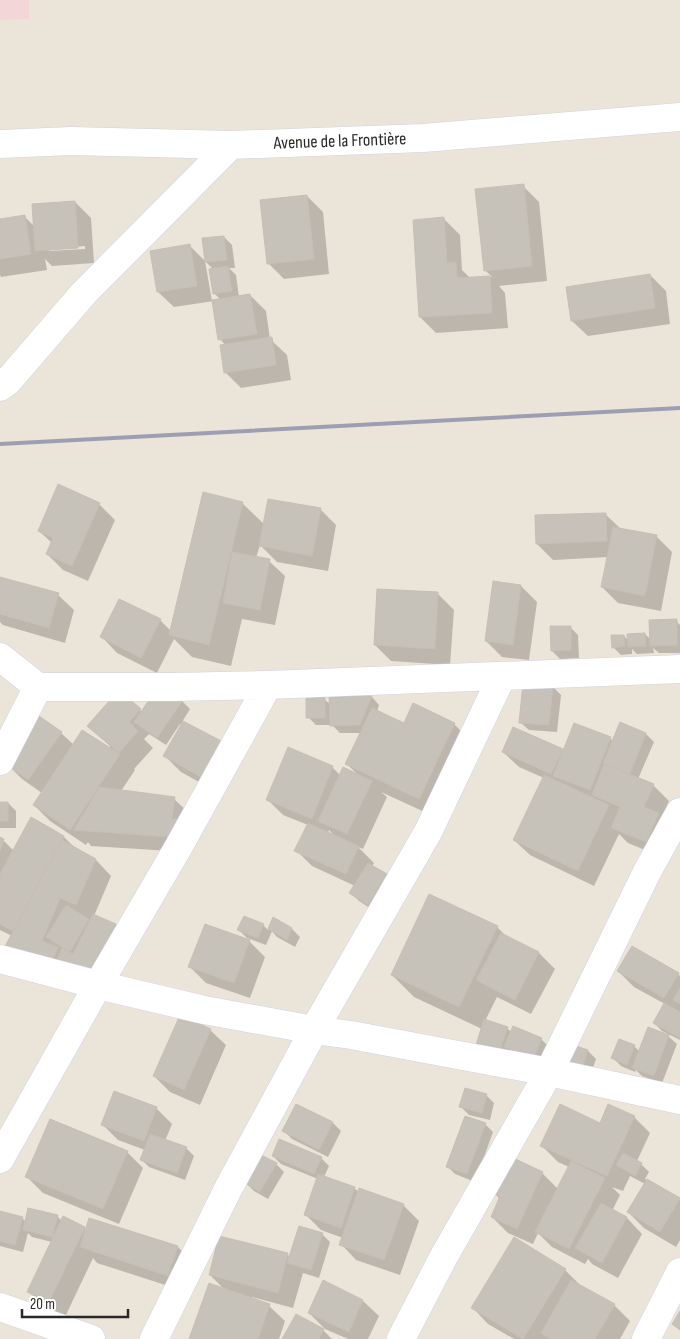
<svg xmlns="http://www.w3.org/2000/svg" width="680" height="1339" viewBox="0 0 680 1339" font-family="'Sofia Sans Condensed',sans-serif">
  <rect width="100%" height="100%" fill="#ebe4d9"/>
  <path fill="#f3d6d7" d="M0 0H29V19L0 20Z"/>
  <path fill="#0003" fill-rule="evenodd" d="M523 186 539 202 547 281 499 286 505 293 508 328 436 333 420 317 444 219 460 235 462 270 470 278 492 277 485 270Z
    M307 196 323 212 329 274 284 279 268 263Z
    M75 202 91 218 94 263 52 266 45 259 47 270 1 277 0 275V220L25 217 35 227ZM85 246V249L49 251V249Z
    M224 237 232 245 235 268H229L236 275 239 297 250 295 266 311 270 339 287 355 291 380 241 388 225 372 226 346 220 339 214 301 174 307 158 292 189 245 205 261 212 301 221 300 214 293 213 269 206 262 204 240Z
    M650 275 666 291 670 324 588 336 572 321Z
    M242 503 265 525 320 509 336 525 328 571 277 562 260 545 256 558 269 561 285 576 275 625 242 619 231 666 192 657 174 639 157 673 117 653 102 637 160 620 171 631Z
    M99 504 115 520 88 581 63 570 47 554 52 543 39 531Z
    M605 514 621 529 656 536 672 552 661 611 618 603 602 587 608 557 553 560 537 544Z
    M0 578 58 595 74 610 65 643 3 625 0 622Z
    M521 586 537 602 529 660 502 657 486 641Z
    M438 594 454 610 450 665 391 661 375 645Z
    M676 621 680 625V653H659L653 648 654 653 637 654 632 649V654L621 655 613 647 624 636 629 641 645 634 651 640Z
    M570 627 578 635 579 658 560 659 552 651Z
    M553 687 561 695 557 732 529 730 520 722Z
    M119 692 142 712 150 701H182L190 709 182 722 222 743 219 793 181 772 165 756 182 725 180 724 166 745 149 734 144 739 153 748 134 769 135 770 121 791 174 799 190 814 186 852 91 846 88 842 86 845 50 821 34 805 42 793 22 779 6 763 61 733 74 745 109 748 110 746 89 726Z
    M331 697H372L379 705 377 712 404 724H454L476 746 442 820 381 792 387 797 363 849 358 847 374 863 372 867 386 875 394 883 376 912 359 901 351 893 355 886 312 866 296 850 308 825 283 815 267 799 332 767 340 775 359 776 346 763 361 733H340L332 725H316L308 717 324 699 331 705ZM329 830 336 837 328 833Z
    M646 734 654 742 638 779 653 785 669 801 662 818V857L628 843 619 834 594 886 530 855 514 840 544 778 519 767 503 752 562 750 564 752 610 738 613 741Z
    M0 803H8L16 811V828H0Z
    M64 837 76 849 96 860 111 876 94 916 72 980 12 936 0 930V839L3 840 14 851Z
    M274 919 292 929 300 937 295 947 277 937 272 931 266 945 247 938 239 930 263 925 268 930Z
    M497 927 507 937 539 953 555 969 531 1014 497 997 485 1021 507 1028 511 1032 541 1039 549 1047 541 1066 507 1060 482 1029 414 997 392 975Z
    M249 941 265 957 250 998 206 983 190 967Z
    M618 971 678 974 680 976V1040L662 1031 654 1023 665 1004 634 987Z
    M210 1030 226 1045 200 1105 170 1092 154 1076Z
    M668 1036 677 1044 662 1083 642 1076 636 1070 635 1072 621 1066 613 1058 634 1046 640 1052Z
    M571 1045 588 1051 596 1059 590 1076 565 1062Z
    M486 1095 494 1103 490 1120 469 1115 461 1107Z
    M297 1105 333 1123 341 1131 328 1157 292 1139 284 1131Z
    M156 1108 172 1124 165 1141 186 1148 194 1156 185 1180 149 1167 141 1159 145 1150 118 1140 102 1124Z
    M634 1117 650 1133 637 1161 641 1164 649 1172 645 1179 680 1200V1240L676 1247 644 1228 628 1212 645 1184 630 1176 623 1191 612 1187 620 1195 612 1211 627 1218 642 1234 618 1278 592 1264 588 1259 585 1264 552 1247 538 1233 533 1244 508 1233 492 1217 500 1199 494 1193 542 1173 558 1189 569 1167 558 1162 542 1146 601 1124Z
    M485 1124 493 1132 475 1182 455 1174 447 1166Z
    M127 1152 143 1168 119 1224 43 1193 27 1177Z
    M273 1156 321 1158 329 1166 324 1177 354 1188 359 1192 403 1205 419 1221 400 1275 356 1260 341 1244 343 1238 321 1230 305 1214 318 1179 281 1164Z
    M276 1164 284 1172 268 1199 254 1191 246 1183Z
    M0 1212 22 1218 26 1222 57 1216 62 1221 84 1228 86 1230 178 1247 193 1263 184 1291 97 1263 93 1258 65 1317 45 1307 29 1292 52 1242 32 1237 28 1233 23 1252 0 1246Z
    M322 1234 330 1242 319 1278 303 1273 293 1308 252 1297V1299L269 1306 285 1321 279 1339H190L225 1290 210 1275 288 1255 290 1257Z
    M565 1270 581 1286 614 1305 630 1321 620 1339H514L488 1324 473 1308Z
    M363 1301 379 1316 368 1339H348L325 1329 309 1313Z
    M297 1315 324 1331 332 1339H283Z"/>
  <path fill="#c6c1b9" stroke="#c6c0b3" d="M524 184 532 266 484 271 475 189Z
    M307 195 314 259 267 264 260 200Z
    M75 201 78 248 35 251 32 204Z
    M25 215 31 254 0 259V219Z
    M444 217 447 263 456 262 457 278 490 276 492 313 419 317 413 220Z
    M224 236 227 260 205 262 202 238Z
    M190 244 197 286 157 292 150 251Z
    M228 266 232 291 213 294 209 269Z
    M650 274 655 308 571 321 566 287Z
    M250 294 257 334 218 340 212 300Z
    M272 337 276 365 224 373 220 345Z
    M58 484 100 503 72 566 46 554 53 538 38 531Z
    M203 492 243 502 209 645 169 635Z
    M268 499 321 508 312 556 259 546Z
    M606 513 607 541 536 544 535 515Z
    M613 527 657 535 645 596 601 587Z
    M232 552 270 559 260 610 223 603Z
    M0 577 59 593 49 628 0 614Z
    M493 581 521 585 513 645 485 641Z
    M377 589 438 592 435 649 374 645Z
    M119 599 161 619 141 658 100 637Z
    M677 619V645L650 646 649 620Z
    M550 626H571V650L551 651Z
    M645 633 646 646 628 647 627 634Z
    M611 635H624L625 646 612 648Z
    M523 683 553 686 549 725 519 723Z
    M119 690 141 709 129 722 138 731 119 753 87 726Z
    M329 695 372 696 360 725 330 726Z
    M306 697H325V718H306Z
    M149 700H183L157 738 134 722Z
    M413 703 455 723 419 799 345 764 372 708 404 723Z
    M39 716 62 732 28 780 5 763Z
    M183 721 223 742 203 778 163 756Z
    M620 722 646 733 630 774 603 763Z
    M574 723 611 737 590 790 553 776Z
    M513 727 563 749 551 774 502 752Z
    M82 730 120 754 70 830 33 805Z
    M288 747 333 766 312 819 266 800Z
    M604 764 654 784 644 807 659 813 646 842 611 828 620 807 592 795Z
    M343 767 372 781 347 834 318 821Z
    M544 775 609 805 578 871 513 840Z
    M99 787 175 797 172 819H184L170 837 74 830Z
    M0 802H8V821H0Z
    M31 817 64 836 13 931 0 924V874Z
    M308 823 359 846 346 874 294 851Z
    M0 837 4 839 0 851Z
    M62 840 96 859 76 905 60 898 42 941 58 947 52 961 2 952Z
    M368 863 387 874 368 905 349 893Z
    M429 894 498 926 459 1007 391 975Z
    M66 905 89 919 70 952 46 937Z
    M93 914 118 925 94 974 55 965 62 948 73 954Z
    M244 916 264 924 258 938 237 930Z
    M273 917 292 928 287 940 268 929Z
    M205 924 250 940 234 983 188 967Z
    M501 933 539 952 515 1000 476 980Z
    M632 946 679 973 664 998 617 971Z
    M680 988V1004L673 1000Z
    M664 1003 680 1012V1038L653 1023Z
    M180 1015 211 1029 184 1090 153 1076Z
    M484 1019 508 1027 499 1053 476 1045Z
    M513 1026 542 1038 533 1059 504 1047Z
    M648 1027 669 1035 654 1076 632 1068Z
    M619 1039 635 1045 627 1065 611 1058Z
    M570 1044 588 1050 582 1069 564 1063Z
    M465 1088 487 1094 482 1113 459 1107Z
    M114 1091 157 1107 144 1141 101 1125Z
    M296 1104 333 1122 319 1150 282 1131Z
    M560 1104 600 1123 608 1104 635 1116 607 1176 540 1146Z
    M465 1116 486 1123 467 1174 446 1167Z
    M50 1119 128 1151 103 1209 25 1177Z
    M150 1134 187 1147 177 1173 140 1160Z
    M279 1139 322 1157 314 1174 272 1156Z
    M623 1153 642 1163 635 1176 616 1165Z
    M261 1155 277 1163 260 1192 245 1183Z
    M509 1156 543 1172 517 1229 491 1217 500 1196 492 1193Z
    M571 1161 605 1178 569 1249 535 1232Z
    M318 1174 355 1187 341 1228 304 1215Z
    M647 1179 680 1198 660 1232 627 1212Z
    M359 1188 404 1204 384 1260 339 1245Z
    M601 1203 627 1217 602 1263 575 1248Z
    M28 1208 58 1215 52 1237 23 1230Z
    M0 1211 23 1217 15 1245 0 1241Z
    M63 1216 85 1227 49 1302 27 1292Z
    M89 1218 178 1246 168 1276 80 1247Z
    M299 1226 323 1233 311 1270 287 1263Z
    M219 1236 288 1253 278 1293 209 1275Z
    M514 1237 566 1269 523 1339 471 1308Z
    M323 1280 363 1300 349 1332 308 1313Z
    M571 1280 615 1304 595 1339H551L541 1333Z
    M209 1283 270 1304 258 1339H189Z
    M680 1311V1330L672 1324Z
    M296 1314 324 1329 319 1339H282Z"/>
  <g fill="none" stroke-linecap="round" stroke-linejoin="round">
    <g stroke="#cfd2e2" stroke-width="29">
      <path id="minor" d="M0 144 71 141 231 145 423 138 680 117
        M0 387 8 381 83 294 231 145
        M0 657 38 687H171L268 685 680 669
        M0 761 38 687
        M0 959 98 985 204 1010 314 1030 351 1035 549 1072 680 1100
        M0 1159 98 985 179 846 268 685
        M0 1307 91 1339
        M154 1339 228 1189 314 1030 428 832 502 676
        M401 1339 443 1258 549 1072 647 872 680 812
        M646 1339 680 1272"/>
    </g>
    <use href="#minor" stroke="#fff" stroke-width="28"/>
    <path stroke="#9c9fb3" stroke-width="4" d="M0 444 680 408"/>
  </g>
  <g text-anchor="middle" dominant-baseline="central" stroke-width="4" stroke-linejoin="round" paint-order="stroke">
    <g font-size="18" fill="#282828" stroke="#fff">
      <text transform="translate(340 141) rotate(-2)">Avenue de la Frontière</text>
    </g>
  </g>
  <path d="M22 1309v8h106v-8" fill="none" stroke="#282828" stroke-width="2.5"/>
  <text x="30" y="1309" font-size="15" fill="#282828" stroke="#ffffff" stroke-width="4" paint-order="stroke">20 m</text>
</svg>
